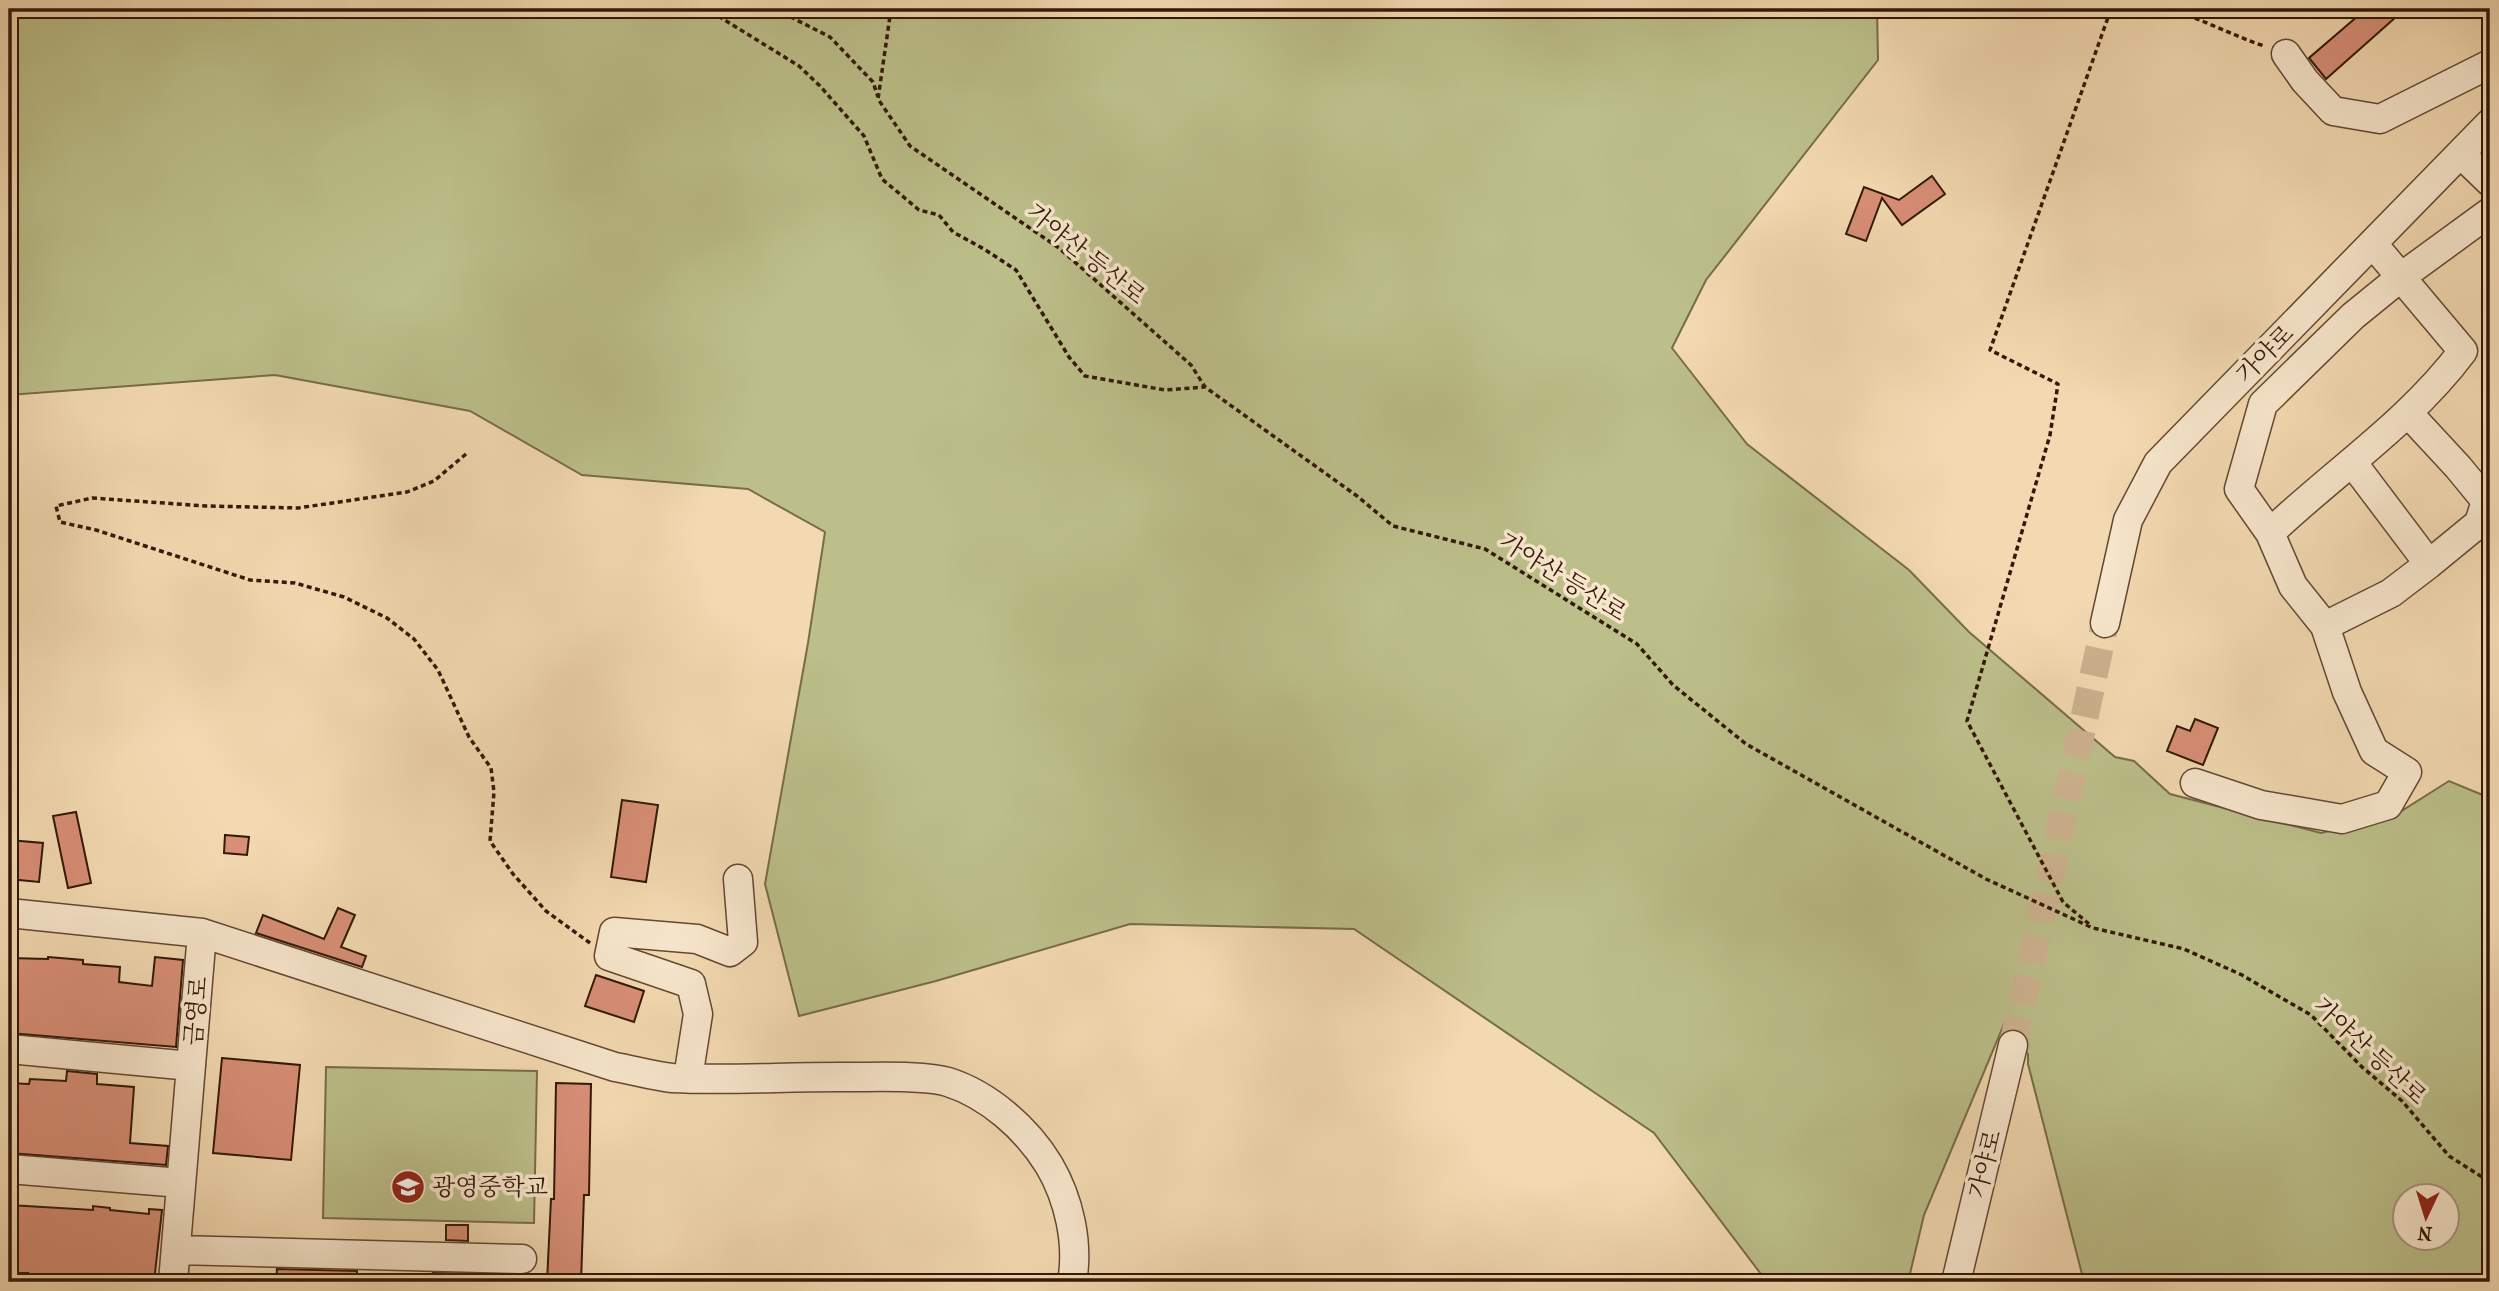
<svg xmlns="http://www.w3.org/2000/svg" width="2499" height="1291" viewBox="0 0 2499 1291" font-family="'IM FELL French Canon','Noto Serif KR',serif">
  <rect width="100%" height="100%" fill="#f3d9b1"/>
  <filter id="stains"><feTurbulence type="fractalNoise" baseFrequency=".00286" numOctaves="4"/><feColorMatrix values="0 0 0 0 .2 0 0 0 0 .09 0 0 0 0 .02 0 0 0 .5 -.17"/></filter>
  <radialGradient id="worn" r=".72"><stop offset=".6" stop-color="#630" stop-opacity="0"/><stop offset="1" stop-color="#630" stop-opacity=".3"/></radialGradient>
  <path fill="#bcbf8a" stroke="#786c49" stroke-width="2" fill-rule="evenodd" d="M9 9H1877L1878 60 1706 280 1672 348 1747 444 1909 570 1969 632 2115 757 2134 761 2170 794 2321 833 2395 815 2449 781 2490 798V1282H2081L2083 1278 2028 1064V1054L2004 1024 1924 1215 1908 1282H1767L1654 1133 1354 929 1130 924 936 981 799 1016 765 884 808 643 825 532 748 489 582 475 470 411 275 375 9 395ZM2404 1196H2446V1238H2404Z
    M326 1067 537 1071 534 1223 323 1218Z"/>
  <path fill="#d88f77" stroke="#331808" stroke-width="2" d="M2366 9H2405L2326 79 2309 58Z
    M1932 176 1945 194 1902 225 1882 198 1866 241 1846 234 1864 187 1899 200Z
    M2195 719 2218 728 2203 765 2167 751 2177 726 2190 731Z
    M622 800 658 805 646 882 611 877Z
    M76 812 91 883 68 888 53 816Z
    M225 835 249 837 247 855 224 853Z
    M9 840 43 843 39 882 9 879Z
    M338 908 355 915 341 947 366 956 362 967 256 933 263 915 324 939Z
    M48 957 83 960V964L120 967 119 982 152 986 155 957 183 960 176 1047 9 1033V958L48 959Z
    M596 975 644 991 634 1022 585 1006Z
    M222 1058 300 1065 291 1160 213 1153Z
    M67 1071 97 1074V1084L134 1087 130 1143 168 1146 166 1165 9 1153V1083L29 1084 30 1079 66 1081Z
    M556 1083 591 1084 589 1195H584L581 1282H547L551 1199H554Z
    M9 1205 93 1210V1206L110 1208V1210L149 1214V1209L162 1210 154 1282H28V1273H9Z
    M446 1225H468V1241L446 1240Z
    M277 1269 357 1271V1282H276Z
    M433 1273 472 1274V1282H433Z"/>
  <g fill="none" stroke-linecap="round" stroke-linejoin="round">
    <path stroke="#cdb28f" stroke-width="28" stroke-dasharray="28 14" stroke-linecap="butt" d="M2013 1045 2105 623"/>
    <g stroke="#634832" stroke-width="31">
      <path id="minor" d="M2286 54 2305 81 2333 111 2380 119 2490 64
        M2461 154 2490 182
        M2352 462 2429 564
        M2270 533 2239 489 2263 404 2353 316 2401 277 2490 212
        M2105 623 2128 520 2158 463 2490 123
        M2325 626 2391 593 2429 564 2479 523 2486 501 2458 467 2408 413
        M2195 783 2261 805 2342 819 2388 805 2407 772 2374 751 2347 692 2325 626 2293 586 2270 533C2334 472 2409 423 2463 351L2373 244
        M9 913 202 933 615 1067C633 1070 653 1076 672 1078 732 1081 793 1076 853 1077 878 1077 925 1075 948 1082 989 1095 1027 1129 1049 1165 1069 1199 1079 1243 1072 1282
        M9 1049 191 1066
        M688 1078 698 1014 691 984 609 956 614 932 697 939 730 952 743 942 738 879
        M9 1169 181 1183
        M176 1250 522 1259
        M173 1282 202 933
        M1956 1282 2013 1045"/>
    </g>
    <path stroke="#331808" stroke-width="3.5" stroke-dasharray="5 3.5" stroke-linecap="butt" d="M694 9 715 14 799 66 820 86 864 136 882 179 919 210 939 215 953 232 984 249 1016 270 1069 357 1085 376 1165 390 1205 387
      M775 9 830 37 873 82 878 97
      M891 9 878 99 910 146 1059 248 1191 365 1205 387 1357 496 1393 526 1485 549 1637 644 1673 685 1746 744 1986 879 2093 928 2184 949 2242 975 2311 1015 2362 1067 2402 1101 2449 1156 2490 1182
      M2171 9C2203 20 2232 35 2264 46
      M466 454 434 481 407 492 298 508 206 506 92 498 56 506 60 522 96 530 250 580 295 583 344 597 387 618 414 639 438 670 469 737 491 768 494 792 490 841 513 874 546 911 590 943
      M2089 924 2063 902 1967 721 2050 435 2058 384 1990 350 2111 9"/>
    <use href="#minor" stroke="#f7e6cc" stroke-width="28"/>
  </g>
  <defs>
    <g id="school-disc" transform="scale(1.75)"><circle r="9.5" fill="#8f2418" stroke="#f7e6cc"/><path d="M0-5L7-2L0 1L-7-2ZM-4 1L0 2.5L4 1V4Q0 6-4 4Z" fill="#fff"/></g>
  </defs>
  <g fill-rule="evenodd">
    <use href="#school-disc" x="408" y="1187"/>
  </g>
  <g text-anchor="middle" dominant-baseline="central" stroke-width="7" stroke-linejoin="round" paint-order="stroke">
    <g font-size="24" fill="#331808" stroke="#f7e6cc">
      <text transform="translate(1086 254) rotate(39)">가야산 등산로</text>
      <text transform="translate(2265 354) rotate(-45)">가야로</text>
      <text transform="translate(1563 577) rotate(32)">가야산 등산로</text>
      <text transform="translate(196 1011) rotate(-85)">금영로</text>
      <text transform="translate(2370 1051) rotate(43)">가야산 등산로</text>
      <text transform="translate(1985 1164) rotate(-76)">가야로</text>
    </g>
    <g font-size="24" fill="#331808" stroke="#f7e6cc" text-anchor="start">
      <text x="432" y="1187">광영중학교</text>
    </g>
  </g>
  <rect width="2499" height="1291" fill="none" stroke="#f3d9b1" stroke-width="35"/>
  <rect x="10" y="10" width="2478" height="1270" fill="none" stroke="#331808" stroke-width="3.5"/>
  <rect x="18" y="18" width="2464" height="1256" fill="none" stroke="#331808" stroke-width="2"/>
  <g transform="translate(2426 1217) rotate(184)"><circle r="33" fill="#f7e6cc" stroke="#a9947e" stroke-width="2"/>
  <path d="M0-5L12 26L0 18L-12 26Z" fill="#8f2418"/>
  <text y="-10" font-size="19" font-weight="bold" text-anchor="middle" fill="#331808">N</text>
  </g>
  <rect width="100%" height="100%" filter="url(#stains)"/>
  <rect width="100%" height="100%" fill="url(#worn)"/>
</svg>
